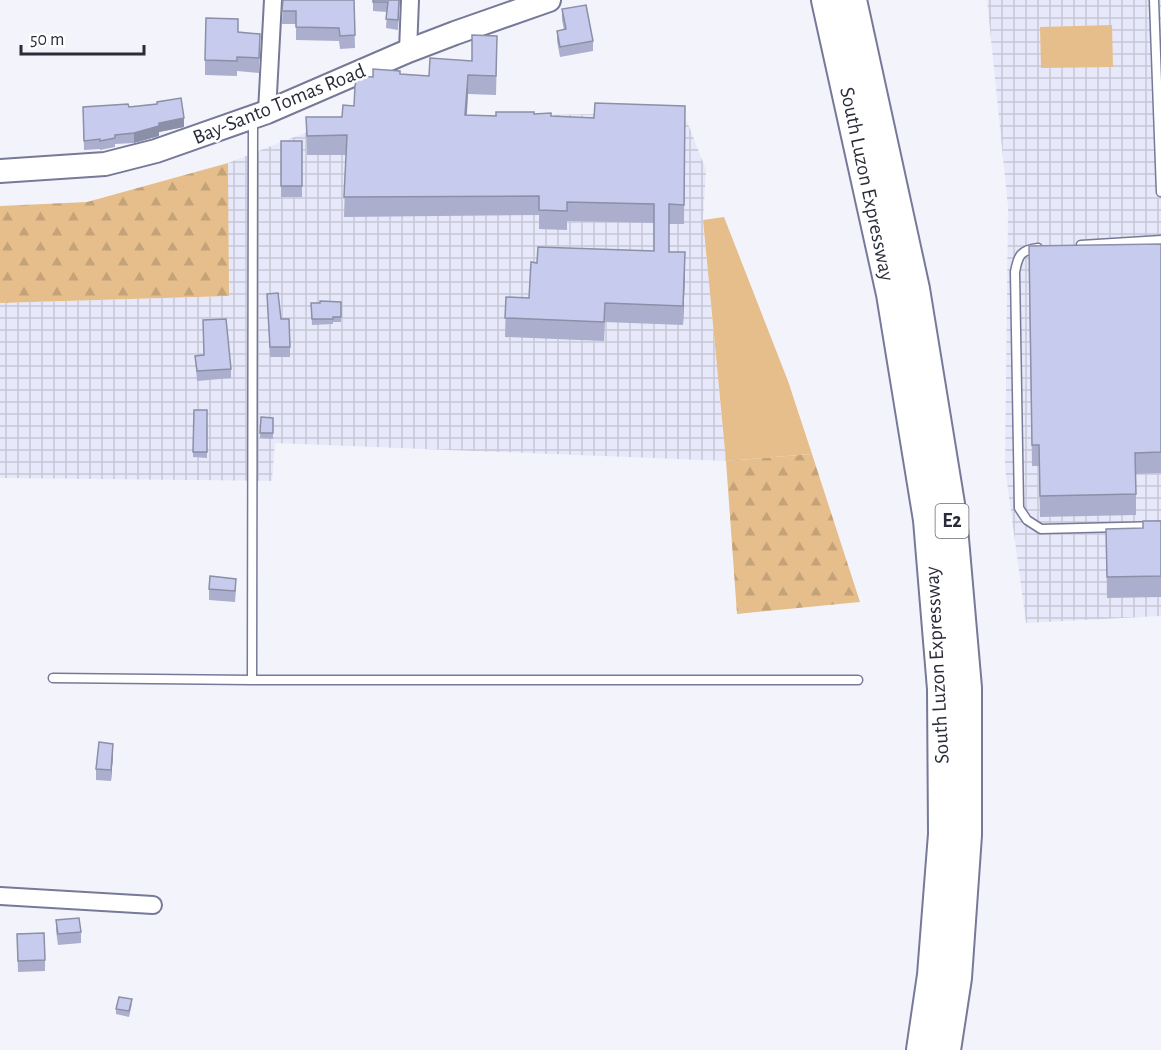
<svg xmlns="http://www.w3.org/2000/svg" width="1161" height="1050" viewBox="0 0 1161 1050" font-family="'Alegreya Sans',sans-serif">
  <defs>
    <pattern id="industrial-grid" width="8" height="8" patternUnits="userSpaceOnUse" patternTransform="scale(1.5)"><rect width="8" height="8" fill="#e7e9fa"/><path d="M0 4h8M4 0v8" fill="none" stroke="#c6c8d7"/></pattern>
    <pattern id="forest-firs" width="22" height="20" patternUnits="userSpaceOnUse" patternTransform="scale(1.5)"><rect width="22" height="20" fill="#e6be8b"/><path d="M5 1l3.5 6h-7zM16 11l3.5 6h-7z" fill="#c5a379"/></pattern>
  </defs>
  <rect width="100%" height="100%" fill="#f3f4fb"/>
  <path fill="url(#industrial-grid)" d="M987 0H1161V616L1026 623 1005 467 1008 207Z
    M601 114 685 116 706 170 703 220 726 461 275 443 272 481 0 478V303L228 296V163L343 118Z"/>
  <path fill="#e6be8b" d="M1112 25 1113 67 1041 68 1040 27Z
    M724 217 788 381 812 454 726 461 703 220Z"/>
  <path fill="url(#forest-firs)" d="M228 163 229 296 0 303V206L87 202Z
    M812 454 860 602 737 614 726 461Z"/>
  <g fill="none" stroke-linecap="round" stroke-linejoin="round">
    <g stroke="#767998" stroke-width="11">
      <path id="lane" d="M1154 0 1161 192
        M253 117 252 680H858
        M1081 245 1161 240
        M1038 248C1020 250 1018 256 1015 272L1019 508 1027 520 1041 529 1161 526
        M53 678 252 680"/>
    </g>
    <g stroke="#767998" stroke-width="20">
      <path id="street" d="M408 51 410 0
        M267 112 273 0
        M0 896 153 905"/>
    </g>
    <g stroke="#767998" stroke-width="26">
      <path id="secondary" d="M0 171 105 164 156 151 267 112 408 51 455 33 549 0"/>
    </g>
    <g stroke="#767998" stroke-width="32">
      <path id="highway" d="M826 0 891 294 928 520 942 689 943 834 932 975 921 1050
        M852 0 915 289 952 516 967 688V835L957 978 946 1050"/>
    </g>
    <use href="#lane" stroke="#fff" stroke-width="8"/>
    <use href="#street" stroke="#fff" stroke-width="16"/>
    <use href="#secondary" stroke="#fff" stroke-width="22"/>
    <use href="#highway" stroke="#fff" stroke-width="28"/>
  </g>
  <path fill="#abafcd" d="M283 0H354L355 48 340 49 339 41 296 40V24H282Z
    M373 0H400L398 30 386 28 387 12 373 11Z
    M562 9 593 41V51L560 57 557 41V31L564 30 562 20Z
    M238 32 260 48 259 73 237 71V76L205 75V60Z
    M497 55 496 95 468 94 467 115 496 116 534 114 551 116 594 118 685 106 684 224H669V252L685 272 683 325 605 322 604 341 505 337 506 297 529 298 537 263 654 251V223L567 221V230L539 229V215L344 217 346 155H307L306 117H342L354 106 373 77 400 74 429 76 472 61Z
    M83 107H129L184 127 159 132V136L134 143 115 144V147L100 150V149L84 150Z
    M281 141H302V197H281Z
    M1161 244V473L1136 474V515L1040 517 1039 466H1032L1029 267Z
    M267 294 281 319 290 347V357H270Z
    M341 302V322H333V324L312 325 311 303Z
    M203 320 231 369V378L197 381 195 356 204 355Z
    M194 410H207V458L193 457Z
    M261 417 273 418V439L260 438Z
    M1161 521V597L1107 598 1106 529 1143 528Z
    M209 589H236L235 602 209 600Z
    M113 755 111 781 96 780V769Z
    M56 920 81 932V943L58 945 56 931Z
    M17 934 45 960V971L18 972Z
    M132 1004 129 1017 116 1014V1009Z"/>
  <path fill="#8b8fa7" d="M468 75V94L465 135V115Z
    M184 118V127L159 132V136L134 143V133L159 123Z
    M685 252V272L683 325V306Z
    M113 744V755L111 781V770Z"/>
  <path fill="#c7ccee" stroke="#8b8fa7" stroke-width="1.5" d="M283 0H354L355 35 340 36 339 28 296 27V11H282Z
    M373 0H399L398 20 386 19 388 2H373Z
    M586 5 593 41 560 47 557 31 566 29 562 9Z
    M206 18 238 19V32L260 34 259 58 237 57V61L205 60Z
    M472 35 497 36 496 76 468 75 465 115 496 116V112H534V114L551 113V116L594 118 595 103 685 106 684 205 669 204V252H685L683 306 605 303 604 322 505 318 506 297 529 298 531 262 537 263 538 247 654 251V204L567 202V211L539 210V196L344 197 347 135 307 136 306 117H342L343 105 354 106 355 86 357 76 373 77V69L400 71V74L429 76 430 58 472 61Z
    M181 98 184 118 159 123V126L134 133 115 135V138L100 141V139L84 141 83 107 128 104 129 107 157 104V102Z
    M281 141H302V186H281Z
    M1161 244V452L1135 453 1136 494 1040 496 1039 445H1032L1029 246Z
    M278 293 281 319H289L290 347H270L267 294Z
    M320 301 341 302V317H333V319H312L311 303H320Z
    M226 319 231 369 197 371 195 356 204 355 203 320Z
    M194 410H207V452H193Z
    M261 417 273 418V433H260Z
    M1143 521H1161V576L1107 577 1106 529 1143 528Z
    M210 576 236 579 235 591 209 589Z
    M99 742 113 744 111 770 96 769Z
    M79 918 81 932 58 934 56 920Z
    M44 933 45 960 18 961 17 934Z
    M119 997 132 999 129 1011 116 1009Z"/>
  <g text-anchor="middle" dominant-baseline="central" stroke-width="5" stroke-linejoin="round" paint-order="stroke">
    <rect fill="#fff" stroke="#6a6b74" stroke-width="1.5" x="935.5" y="504" width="33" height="34" rx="4.5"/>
    <g font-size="20" font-weight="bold" fill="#2a2c39">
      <text x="952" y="521">E2</text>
    </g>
    <g font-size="21" fill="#2a2c39" stroke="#fff">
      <text transform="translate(279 104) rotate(-22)">Bay-Santo Tomas Road</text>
      <text transform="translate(867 184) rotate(78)">South Luzon Expressway</text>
      <text transform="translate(937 665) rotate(-93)">South Luzon Expressway</text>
    </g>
  </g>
  <path d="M21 45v9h123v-9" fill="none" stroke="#2a2c39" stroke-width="3"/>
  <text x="30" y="45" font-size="18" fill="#2a2c39" stroke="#ffffff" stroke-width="4.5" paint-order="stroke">50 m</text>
</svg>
